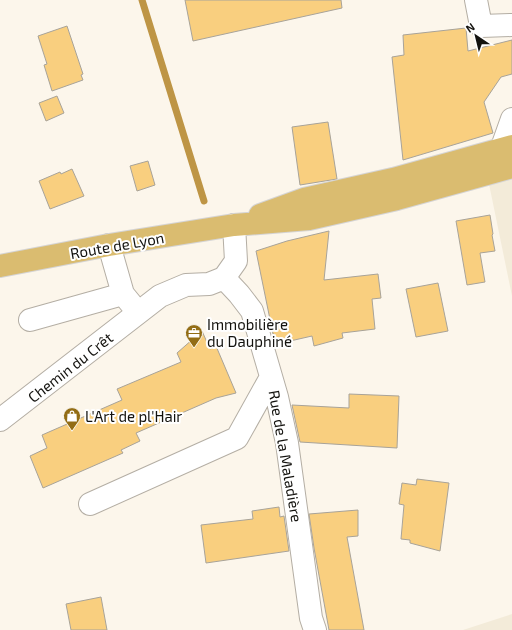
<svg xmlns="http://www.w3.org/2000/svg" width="512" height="630" viewBox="0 0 512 630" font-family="'Exo 2',sans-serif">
  <rect width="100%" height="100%" fill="#fcf6eb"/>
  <path fill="#f3ebd9" d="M512 178V296L489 184Z
    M512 614V630H463Z"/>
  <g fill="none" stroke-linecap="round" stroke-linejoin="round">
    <path stroke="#be9545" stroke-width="7" d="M142 0 204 201"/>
  </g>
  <path fill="#f9cf7f" stroke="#a8a399" d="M185 0H341L342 8 193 41Z
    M67 26 83 74 81 75 83 80 52 91 44 65 47 64 38 36Z
    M466 28 468 51 512 40V74L501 77 484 102 493 133 403 160 392 57 404 55 403 35Z
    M57 96 64 113 46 121 39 103Z
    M328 122 337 179 300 185 292 127Z
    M148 161 155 185 137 191 130 166Z
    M72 169 84 196 50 209 39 181 60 172 61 174Z
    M490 215 493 234 492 235 495 251 480 253 485 282 467 285 456 221Z
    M329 231 324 280 378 274 381 298 372 299 375 329 342 333 343 338 314 346 312 336 277 344 274 334H273L256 251 287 241Z
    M438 283 448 331 416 337 406 289Z
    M202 331 210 349 216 346 236 393 216 398 136 433 140 441 121 450 123 453 43 488 30 456 47 448 42 435 122 400 117 389 181 362 177 353Z
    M349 394 399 396 397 448 300 442 292 405 349 408Z
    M417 479 449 483 440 551 410 543V540L401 539 404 505 399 504 402 483 416 485Z
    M279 507 280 517 284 516 289 551 206 563 201 525 253 519 252 511Z
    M358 510V536L347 537 364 630H329L314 548 309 514Z
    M101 597 107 630H71L66 604Z"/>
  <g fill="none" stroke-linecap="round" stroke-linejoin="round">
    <g stroke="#b4aea4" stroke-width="24">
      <path id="minor" d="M476 0 481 26 512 25
        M501 150 512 119
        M109 245 123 294 132 305
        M224 278 239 294 252 311 277 397 287 443 311 618 315 630
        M224 278 236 261 234 225
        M30 320 123 294
        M0 420 160 296 186 285 209 284 224 278
        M90 504 237 438 271 377"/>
    </g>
    <g stroke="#d5d4d4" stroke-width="24">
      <path id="major" d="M260 215 304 199 393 179 512 146
        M0 266 109 245 234 225 309 219 397 199 512 167"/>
    </g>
    <use href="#minor" stroke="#fff" stroke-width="22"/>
    <use href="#major" stroke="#dabc70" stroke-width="22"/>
  </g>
  <defs>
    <g id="office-pin" transform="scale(0.9)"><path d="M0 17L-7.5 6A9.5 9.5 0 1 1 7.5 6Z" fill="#936d15" stroke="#fff"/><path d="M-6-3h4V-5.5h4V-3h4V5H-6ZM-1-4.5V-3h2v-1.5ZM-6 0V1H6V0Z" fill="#fff"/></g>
    <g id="shop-pin" transform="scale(0.9)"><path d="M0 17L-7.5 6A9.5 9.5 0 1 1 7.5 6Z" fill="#936d15" stroke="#fff"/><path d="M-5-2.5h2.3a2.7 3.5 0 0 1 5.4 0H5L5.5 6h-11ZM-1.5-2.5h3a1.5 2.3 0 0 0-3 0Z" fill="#fff"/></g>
  </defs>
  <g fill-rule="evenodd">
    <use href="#office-pin" x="194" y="333"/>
    <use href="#shop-pin" x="72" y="416"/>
  </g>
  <g text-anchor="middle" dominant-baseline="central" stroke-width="4" stroke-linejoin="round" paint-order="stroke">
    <g font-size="15" fill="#13120e" stroke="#fff">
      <text transform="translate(117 245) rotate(-10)">Route de Lyon</text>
      <text transform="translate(70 367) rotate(-38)">Chemin du Crêt</text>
      <text transform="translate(286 456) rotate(80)">Rue de la Maladière</text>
    </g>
    <g font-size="15" fill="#13120e" stroke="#fff" text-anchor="start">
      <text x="207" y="324">Immobilière<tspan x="207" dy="17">du Dauphiné</tspan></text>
      <text x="85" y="416">L'Art de pl'Hair</text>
    </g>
  </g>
  <g transform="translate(476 36) rotate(325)" stroke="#ffffff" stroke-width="3" paint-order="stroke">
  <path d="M0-3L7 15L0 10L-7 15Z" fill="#13120e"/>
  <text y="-6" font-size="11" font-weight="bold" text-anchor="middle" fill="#13120e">N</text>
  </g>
</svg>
